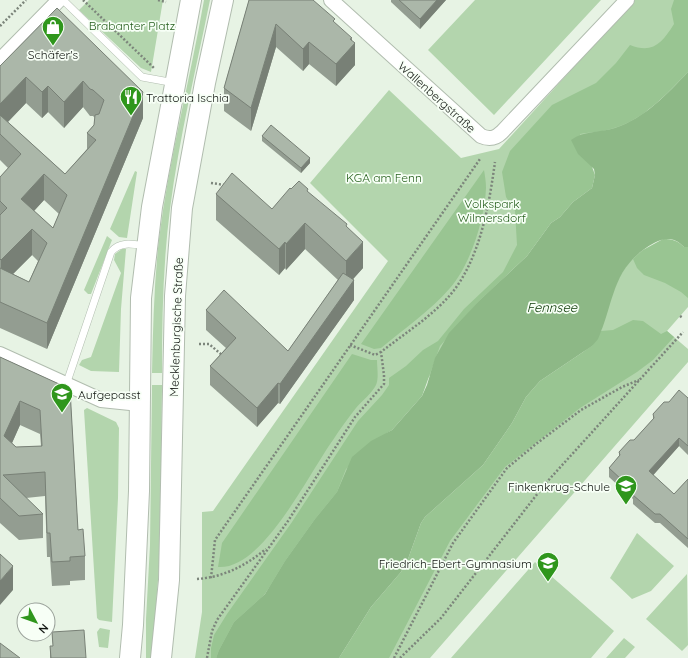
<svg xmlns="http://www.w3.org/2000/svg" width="688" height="658" viewBox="0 0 688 658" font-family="Quicksand,sans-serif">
  <rect width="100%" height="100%" fill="#e7f3e4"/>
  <path fill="#b3d5ad" d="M89 0H163L151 72 141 68 79 10Z
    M204 0H210C196 69 179 139 170 209 163 263 162 318 162 373H152C153 328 154 283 159 239 169 159 190 80 204 0Z
    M475 0H601L494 115 428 50Z
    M635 0H688V72L590 164 216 658H195L202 612V512L213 511 388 261 310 183 389 90 461 158 499 149Z
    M135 171 137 172 127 238 119 237 110 229Z
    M107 236 112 240 91 294H88L84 290Z
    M688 247V307L667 331 688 349V362L430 658H339L601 331C607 308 619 263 642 251 649 247 678 247 688 247Z
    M122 249H126L121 309 119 372 91 371 79 365 82 360 91 357 121 273 114 260 115 254Z
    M152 385H162L160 554 152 658H146V619L150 545Z
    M87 408 116 422 119 428 118 498 112 622 99 620 97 618 84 410Z
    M637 533 674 566 651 591 632 599 610 578Z
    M535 562 614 631 591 658H451Z
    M687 574 688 645 682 651 646 619Z
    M100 628 110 630 108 648 99 647 97 632Z
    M624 638 635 647 625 658H606Z"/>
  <path fill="#99c592" d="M674 0H688V72C667 94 644 119 614 128 603 132 591 132 580 134L595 175 592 188 573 202 560 217 551 223 527 256 480 300 440 346 422 396 392 430 382 436 346 469 337 492 315 519 285 561 265 594 234 622 219 650 216 658H211V648L214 635 227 614 292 522 358 421 382 395 389 385V378L406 366 423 350 438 341 464 309 503 272 517 245 515 211 506 197 502 172 510 151 552 105 596 83 616 63 630 45C653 54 662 43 674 24L671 9Z
    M484 170C485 176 486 182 486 188 485 218 470 266 450 288 430 311 404 329 381 348L374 349 361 344Z
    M663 239C672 239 677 240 684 247H688V298L681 292 665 283 644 275 637 268 633 259 643 250Z
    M633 320 643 321 661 334 667 331 674 337 653 360 637 372 580 408 505 467 450 541 389 658H339L371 607 401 572 408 559 421 523 425 517 483 465 512 423 526 397 540 381 592 346 601 331 613 330Z
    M352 354 371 360H377C377 367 379 379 376 385 372 393 362 401 356 408 348 418 340 429 333 440 309 473 263 570 218 567L222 543Z"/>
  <path fill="#8db886" d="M688 72V247H684C675 237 665 237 654 243 611 267 615 301 598 339L592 346 540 381 526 397 512 423 483 465 425 517 421 523 408 559 401 572 371 607 339 658H216L219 650 234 622 265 594 285 561 315 519 337 492 352 457 371 441 392 430 422 396 427 385 435 358 449 333 480 300 527 256 551 223 560 217 573 202 592 188 595 175 594 169 578 154 571 140C585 130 600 133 615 128 645 118 667 94 688 72Z"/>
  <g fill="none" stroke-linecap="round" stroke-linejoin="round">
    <g stroke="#b1bdaf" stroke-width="8">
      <path id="service" d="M63 0 142 77 175 83
        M66 385 111 252C120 241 133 244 145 246"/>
    </g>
    <g stroke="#b1bdaf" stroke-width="16">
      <path id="minor" d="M331 0 481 136C490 140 496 138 502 132L627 0
        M0 60 59 0
        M0 354 101 400 140 404"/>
    </g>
    <g stroke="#b1bdaf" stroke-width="22">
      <path id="secondary" d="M130 658 133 625 139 491 141 298 152 207 191 0
        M161 658 169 580 175 296 182 208 205 83 223 0"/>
    </g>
    <path stroke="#7c857b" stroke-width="2.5" stroke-dasharray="2 2" stroke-linecap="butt" d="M83 0 154 68
      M158 0 166 2
      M0 26 26 0
      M211 183 225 185
      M680 316 683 318
      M199 344H209L222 355
      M350 345 375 355 381 352
      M211 578 215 540 480 159
      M197 579C224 577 245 566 266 549
      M207 658 212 631 217 620 288 521 355 417 384 384V375L381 352C405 333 436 314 455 289 481 253 489 205 495 162
      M394 658 453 543 507 468 536 444 581 410 622 387 639 380
      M400 658 441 618 545 484 683 332"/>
    <use href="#service" stroke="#fff" stroke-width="7"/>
    <use href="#minor" stroke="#fff" stroke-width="14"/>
    <use href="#secondary" stroke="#fff" stroke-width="20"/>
  </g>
  <path fill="#939d91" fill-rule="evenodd" d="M249 0 335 23 352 41 355 65 336 86 309 64 303 71 276 47 251 131 224 111V88Z
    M391 0H446L420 29 391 2Z
    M57 8 143 118 47 349 0 328V177L8 168 0 160V66ZM26 103 42 118 48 112 64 128 83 107 90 116H93L95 118 94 125 87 133V149L65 174 8 122ZM44 200 59 214 53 228 34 211ZM32 255 38 261 29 282 13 274Z
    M262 136 310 163 301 173 262 141Z
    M291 189 308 192 347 227 363 268 353 279 354 300 280 404 278 403 257 427 210 385V366L226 348 206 330V310L288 351 338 280 305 249 286 270 285 268 279 275 216 220V194L272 209Z
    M0 357 70 389 78 530 85 556V580L70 581V585L52 586 50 557H47L45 496 26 498 43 514V538L19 540 0 523ZM20 425 40 434 41 446 16 447 12 443Z
    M688 398V455L679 446 653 475 674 494 688 479V548L660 523H655L633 504V499L609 477V468L619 456V452L634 440 653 419V414L669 402Z
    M52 632 86 658H50V646H53Z"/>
  <path fill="#788076" d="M437 0H446L420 29V19Z
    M276 24V47L251 131V108Z
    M352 38V46L355 43V65L336 86V64Z
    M309 42V64L303 71V49Z
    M26 77V103L0 130V104Z
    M83 81V107L64 128V102Z
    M48 86V112L42 118V92Z
    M143 92V118L47 349V323Z
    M310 158V163L301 173V168Z
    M44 174V200L21 225V199Z
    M305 223V249L286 270V244Z
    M32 229V255L1 286V260Z
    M285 242V268L279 275V249Z
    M363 242V268L346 287V261Z
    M354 280V300L280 404V384Z
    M278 383V403L257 427V408Z
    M20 401V425L4 461V436Z
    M679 438V446L649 480V471Z
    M13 566V590L0 605V581Z"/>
  <path fill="#abb7a9" stroke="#788076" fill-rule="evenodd" d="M249 0H313L335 19 333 21 352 38 350 39 355 43 336 64 309 42 303 49 276 24 251 108 224 88Z
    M399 0H437L420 19Z
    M57 8 143 92 47 323 0 302V268L29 282 47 243 32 229 1 260 0 259V215L7 208 0 201V177L21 154 0 134V115L65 174 96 140 87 133 94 125 95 115 99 114 104 100 93 90 90 89 83 81 64 102 48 86 42 92 26 77 0 104V66ZM44 174 67 195 53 228 21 199Z
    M271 125 310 158 301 168 262 136Z
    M232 173 272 209 290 188 291 189 299 181 308 189 307 191 347 224 346 226 363 242 346 261 305 223 286 244 285 242 279 249 216 194Z
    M343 273 354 280 280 384 278 383 257 408 210 366 236 338 206 310 224 290 288 351Z
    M0 357 70 389 78 530 83 529 85 556 70 557V561L52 562 50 533H47L45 472 3 475 43 514 19 516 0 498ZM20 401 40 410 42 446 16 447 4 436Z
    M679 390 688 398V446L679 438 649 471 674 494 688 479V539L660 514H655L633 495 634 491 609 468 620 455 619 452 630 440H634L654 418 653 414 664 402H669Z
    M0 554 13 566 0 581Z
    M84 630 86 658H51L50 646H53L52 632Z
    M0 643 20 658H0Z"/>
  <defs>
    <g id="shop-pin" transform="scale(1.15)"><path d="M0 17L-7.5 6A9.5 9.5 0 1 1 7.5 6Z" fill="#2f961c" stroke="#f7fff6"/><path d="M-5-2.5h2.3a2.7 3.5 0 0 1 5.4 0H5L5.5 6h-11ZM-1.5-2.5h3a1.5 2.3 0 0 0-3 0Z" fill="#fff"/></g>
    <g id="restaurant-pin" transform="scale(1.15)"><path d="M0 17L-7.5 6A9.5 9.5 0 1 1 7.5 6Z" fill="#2f961c" stroke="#f7fff6"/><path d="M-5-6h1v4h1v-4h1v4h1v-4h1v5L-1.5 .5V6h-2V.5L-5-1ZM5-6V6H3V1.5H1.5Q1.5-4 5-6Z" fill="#fff"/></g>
    <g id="school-pin" transform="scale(1.15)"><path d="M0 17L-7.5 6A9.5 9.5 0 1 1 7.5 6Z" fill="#2f961c" stroke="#f7fff6"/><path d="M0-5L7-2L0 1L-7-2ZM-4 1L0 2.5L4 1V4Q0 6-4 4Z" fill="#fff"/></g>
  </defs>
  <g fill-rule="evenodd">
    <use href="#shop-pin" x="53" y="27"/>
    <use href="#restaurant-pin" x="131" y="97"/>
    <use href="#school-pin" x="62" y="394"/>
    <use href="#school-pin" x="626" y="486"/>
    <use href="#school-pin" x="548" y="563"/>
  </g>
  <g text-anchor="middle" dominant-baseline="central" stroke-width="3.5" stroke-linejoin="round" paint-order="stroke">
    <g font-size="12" fill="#255e1c" stroke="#f7fff6">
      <text x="132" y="25">Brabanter Platz</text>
      <text x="384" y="177">KGA am Fenn</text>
      <text x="492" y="203">Volkspark<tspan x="492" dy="14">Wilmersdorf</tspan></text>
    </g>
    <g font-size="12" fill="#121712" stroke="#f7fff6" text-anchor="start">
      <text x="53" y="54" text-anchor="middle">Schäfer's</text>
      <text x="146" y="97">Trattoria Ischia</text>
      <text x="78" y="394">Aufgepasst</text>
      <text x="610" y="486" text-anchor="end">Finkenkrug-Schule</text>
      <text x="532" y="563" text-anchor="end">Friedrich-Ebert-Gymnasium</text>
    </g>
    <g font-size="12" fill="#121712" stroke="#f7fff6">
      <text transform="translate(437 97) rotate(42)">Wallenbergstraße</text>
      <text transform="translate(176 327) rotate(-88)">Mecklenburgische Straße</text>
    </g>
    <g font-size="13" font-style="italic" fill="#073501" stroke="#f7fff6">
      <text x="552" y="307">Fennsee</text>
    </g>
  </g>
  <g transform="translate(36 622) rotate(131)"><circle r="19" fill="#f7fff6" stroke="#9ba29b"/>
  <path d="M0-3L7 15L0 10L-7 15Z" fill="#2f961c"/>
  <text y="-6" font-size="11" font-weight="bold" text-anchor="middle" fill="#121712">N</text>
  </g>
</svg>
